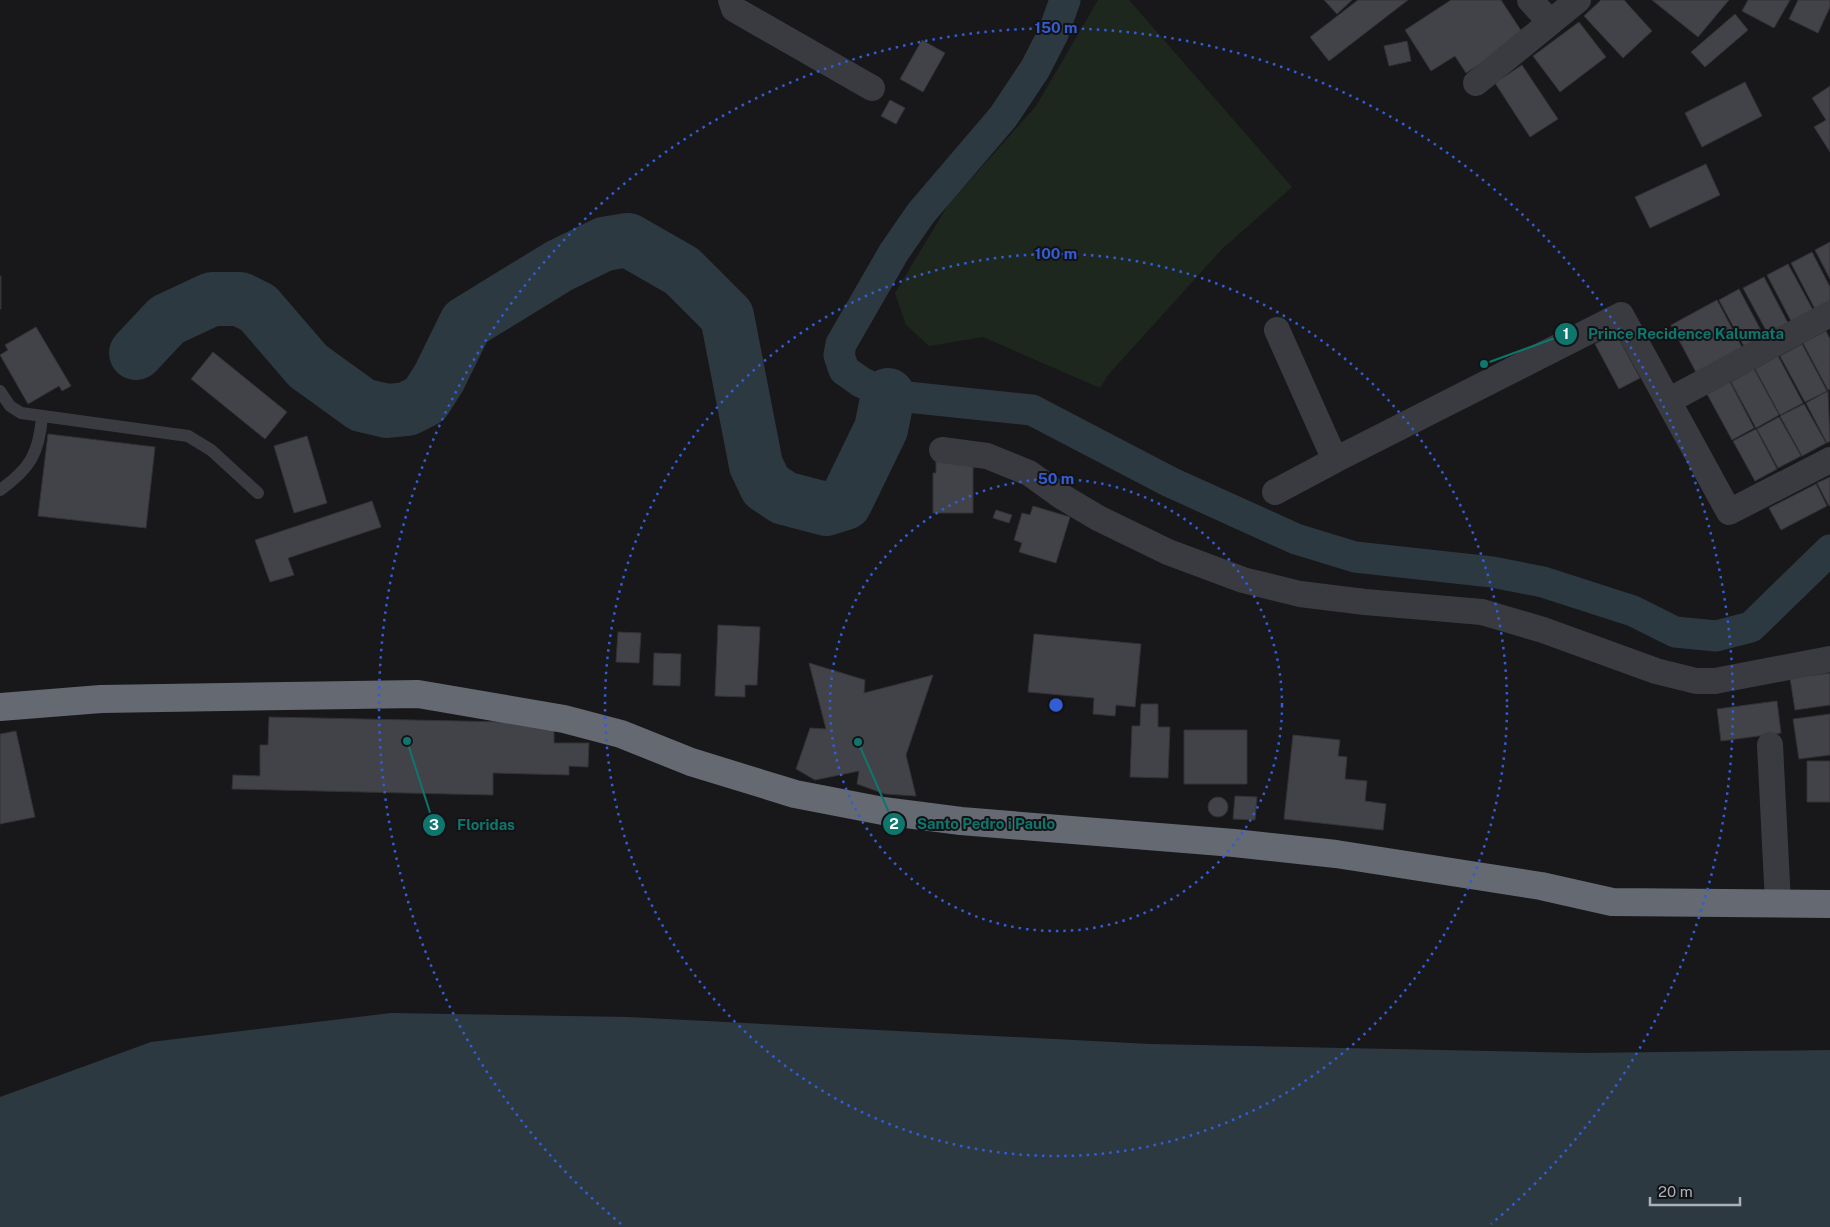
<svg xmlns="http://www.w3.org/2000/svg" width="1830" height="1227" viewBox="0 0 1830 1227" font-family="'Public Sans',sans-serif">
  <rect width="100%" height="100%" fill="#18181b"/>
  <path fill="#1e271e" d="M1098 0H1129L1292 187 1222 249 1108 375 1100 388 983 337 929 346 906 325 895 293 948 205 1036 106Z"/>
  <path fill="#2d3941" d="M391 1013 628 1017 1150 1044 1584 1053 1830 1050V1227H0V1097L151 1042Z"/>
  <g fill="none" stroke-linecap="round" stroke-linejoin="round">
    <path stroke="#2d3941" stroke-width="31" d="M1065 0 1053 34 1035 69 1003 117 921 213 894 252 841 344 839 355 844 370 861 382 888 395 1032 410 1170 482 1296 539 1355 557 1492 572 1543 582 1633 611 1675 632 1716 636 1751 627 1830 550"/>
    <path stroke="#2d3941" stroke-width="54" d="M136 353 167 320 212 299H240L258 308 308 366 362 405 387 411 407 409 425 400 439 378 466 323 559 266 604 244 628 240 682 271 727 316 756 465 766 486 784 498 826 509 845 503 881 429 888 395"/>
  </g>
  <path fill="#424348" stroke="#323237" d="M1324 0H1352L1337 14Z
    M1358 0H1408L1329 61 1310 37Z
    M1451 0H1501L1524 35 1466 73 1455 56 1431 71 1405 30Z
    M1601 0H1624L1652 31 1623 58 1584 16Z
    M1652 0H1729L1698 37Z
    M1748 0H1790L1774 28 1742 11Z
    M1798 0H1830V7L1818 33 1789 19Z
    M1735 14 1748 30 1705 67 1691 52Z
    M1579 22 1606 57 1560 92 1533 56Z
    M922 40 945 53 923 92 900 79Z
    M1407 41 1411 61 1389 66 1384 46Z
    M1522 65 1558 119 1530 137 1495 83Z
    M1745 82 1762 116 1702 147 1685 113Z
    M1830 86V152L1814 127 1826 120 1812 98Z
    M890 100 905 108 896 124 881 116Z
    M1706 164 1720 195 1650 228 1635 197Z
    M1830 242V279L1815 250Z
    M1812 252 1830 287V301L1815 309 1791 263Z
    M1788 264 1813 310 1791 321 1767 275Z
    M0 276H1V309H0Z
    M1764 277 1788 323 1768 334 1743 288Z
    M1739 289 1766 340 1746 350 1719 300Z
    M1717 300 1744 351 1698 376 1671 325Z
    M36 327 71 386 62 391 59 386 28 404 0 355 8 350 5 345Z
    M1826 331 1830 339V389L1828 390 1803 343Z
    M1616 333 1640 378 1619 389 1595 344Z
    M1802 344 1827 391 1805 402 1780 356Z
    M213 352 287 412 265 439 191 379Z
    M1778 356 1803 403 1780 415 1755 369Z
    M1754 369 1779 415 1756 428 1731 382Z
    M1730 382 1754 428 1732 440 1707 394Z
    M1828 391 1830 441 1827 443 1806 403Z
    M1804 404 1826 443 1802 456 1780 416Z
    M1779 417 1801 456 1778 468 1757 429Z
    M1756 429 1777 469 1755 481 1733 441Z
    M48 434 155 447 146 528 38 516Z
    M307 436 327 503 294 513 274 446Z
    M936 458H973V513H933V473H936Z
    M1830 477V505L1829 506 1817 483Z
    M1816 484 1827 506 1781 530 1769 508Z
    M372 501 381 527 288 558 294 575 270 582 255 540Z
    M1033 506 1070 517 1056 563 1019 552 1022 543 1014 540 1022 513 1030 515Z
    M996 510 1012 515 1009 523 993 518Z
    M718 625 760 627 757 685H745V697L715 696Z
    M618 632 641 633 639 663 616 662Z
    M1034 634 1141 644 1135 707 1116 705 1115 716 1093 714 1094 698 1028 692Z
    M654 653 681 654 680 686 653 685Z
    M809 663 865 680 864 693 933 675 906 755 916 796 885 794 857 784 859 771 815 780 796 769 810 728 826 729Z
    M1830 673V705L1795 710 1790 678Z
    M1777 701 1781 733 1721 741 1717 709Z
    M1141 704H1158V727H1170L1168 778 1130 777 1132 726H1140Z
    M1830 714V755L1799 759 1793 719Z
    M269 717 554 723V743H589L588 767 569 766V775L493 773V795L232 789 233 775 260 776V745H268Z
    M1184 730H1247V784H1184Z
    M16 731 35 817 0 824V734Z
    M1293 735 1340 740 1338 756 1347 757 1345 779 1367 781 1365 801 1386 804 1383 830 1284 819Z
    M1807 761H1830V802H1807Z
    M1235 796 1257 797 1255 820 1233 819Z
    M1208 807a10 10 0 1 1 20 0a10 10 0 1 1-20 0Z"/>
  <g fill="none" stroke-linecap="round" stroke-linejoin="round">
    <path stroke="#393b40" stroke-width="12" d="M0 391 10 406 21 413 188 436 211 450 258 493
      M0 490C30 469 39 453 42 417"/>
    <path stroke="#393b40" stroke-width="26" d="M731 0 734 9 872 88
      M1530 0 1550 22
      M1476 83 1578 0
      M1277 330 1335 460 1621 315 1729 512 1830 460
      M1668 401 1830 314
      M942 450 987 456 1029 473 1061 496 1098 518 1168 552 1243 580 1300 594 1365 602 1482 612 1543 630 1656 671 1696 681H1715L1830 659
      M1275 492 1335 460
      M1770 745 1778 903"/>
    <path stroke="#646972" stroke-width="28" d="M0 707 101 699 418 694 564 719 621 734 691 762 795 794 883 811 961 821 1234 843 1336 854 1541 886 1612 902 1830 904"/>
  </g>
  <g fill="none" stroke="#325dd4" stroke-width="2.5" stroke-dasharray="2.5 5">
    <circle cx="1056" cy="705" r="226"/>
    <circle cx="1056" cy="705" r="451"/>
    <path d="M621 1224A677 677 0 1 1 1491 1224"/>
  </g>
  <circle cx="1056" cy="705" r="8" fill="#325dd4" stroke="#131316" stroke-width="2.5"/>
  <g font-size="15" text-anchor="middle" font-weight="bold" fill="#325dd4" stroke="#131316" stroke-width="4" stroke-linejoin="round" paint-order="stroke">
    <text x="1056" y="33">150 m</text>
    <text x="1056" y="259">100 m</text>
    <text x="1056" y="484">50 m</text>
  </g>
  <path fill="none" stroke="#0f766e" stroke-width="2" d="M1484 364L1566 334M858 742L894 824M407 741L434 825"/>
  <g fill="#0f766e" stroke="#131316" stroke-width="2">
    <circle cx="1484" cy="364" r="5"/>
    <circle cx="858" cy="742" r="5"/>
    <circle cx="407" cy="741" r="5"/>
    <circle cx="1566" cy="334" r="12"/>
    <circle cx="894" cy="824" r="12"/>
    <circle cx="434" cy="825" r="12"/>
  </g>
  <g font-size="15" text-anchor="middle" font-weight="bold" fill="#fff">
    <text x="1566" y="339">1</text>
    <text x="894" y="829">2</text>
    <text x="434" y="830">3</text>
  </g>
  <g font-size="15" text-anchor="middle" font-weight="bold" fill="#0f766e" stroke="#131316" stroke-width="4" stroke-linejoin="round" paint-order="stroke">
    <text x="1686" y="339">Prince Recidence Kalumata</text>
    <text x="986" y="829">Santo Pedro i Paulo</text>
    <text x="486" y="830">Floridas</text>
  </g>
  <path d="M1650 1197v8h90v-8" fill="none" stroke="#a9b0bc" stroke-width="2.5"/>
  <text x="1658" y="1197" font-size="15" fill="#a9b0bc" stroke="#131316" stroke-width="4" paint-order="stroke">20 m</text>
</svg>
